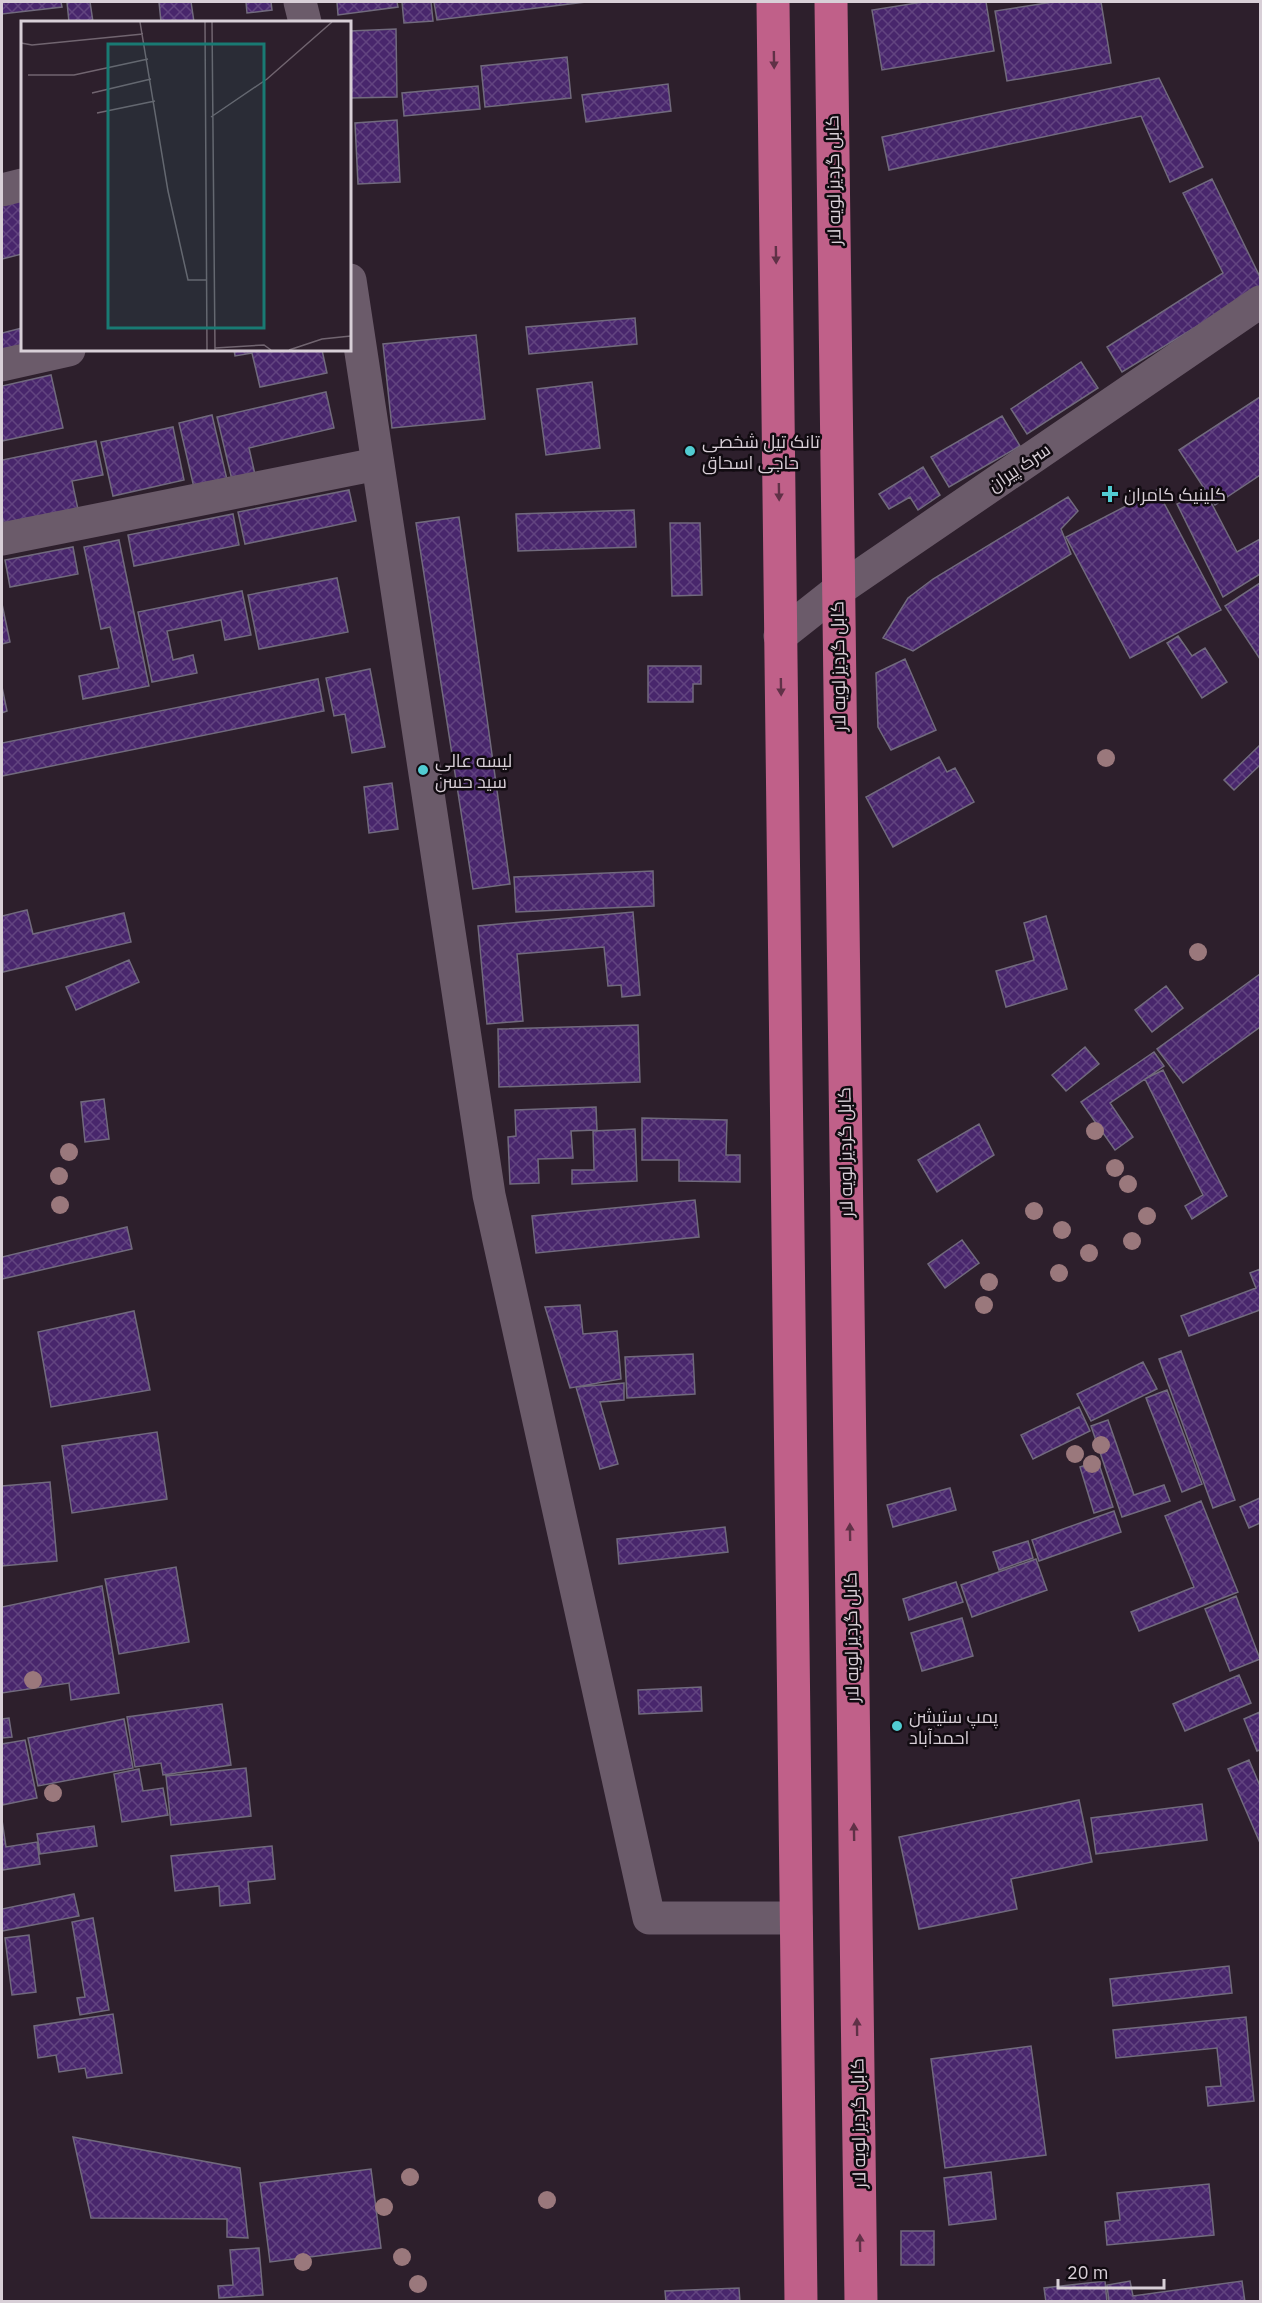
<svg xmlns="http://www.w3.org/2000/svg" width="1262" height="2303" viewBox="0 0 1262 2303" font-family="'IBM Plex Sans',Cairo,sans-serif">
  <defs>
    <pattern id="building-cross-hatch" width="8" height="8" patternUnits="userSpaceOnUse" patternTransform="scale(1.5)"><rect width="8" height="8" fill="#48266c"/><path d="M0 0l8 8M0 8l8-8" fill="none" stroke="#624480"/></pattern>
  </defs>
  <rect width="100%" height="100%" fill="#2d1f2c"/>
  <path fill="url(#building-cross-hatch)" stroke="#716a7d" stroke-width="1.5" d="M2 2H61L62 7 2 14Z
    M67 2H90L93 22H69Z
    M159 2H191L194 22H161Z
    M246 2H271L272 10 247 13Z
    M337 2H397L398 7 338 15Z
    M402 2H431L433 21 404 23Z
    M434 2H586L437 20Z
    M923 2H986L994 51 882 70 872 10Z
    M1053 2H1101L1111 63 1007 81 995 11Z
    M396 29 397 97 350 98V31Z
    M567 57 571 98 485 107 481 66Z
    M1159 78 1203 167 1170 182 1141 116 889 170 882 137Z
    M668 84 671 111 586 122 582 95Z
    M478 86 480 109 404 116 402 93Z
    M397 120 400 182 358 184 355 123Z
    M1212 179 1260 277V288L1122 372 1107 347 1223 273 1183 193Z
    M22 195V254L2 259V200Z
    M635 318 637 344 529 354 526 327Z
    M22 328V350L2 357V333Z
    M476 335 485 419 392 428 383 344Z
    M234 350H322L327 373 260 387 252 353 235 356Z
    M1081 362 1098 388 1027 434 1011 409Z
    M51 375 63 428 2 441V386Z
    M592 382 600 448 546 455 537 389Z
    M326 392 334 428 249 448 256 479 233 484 217 417Z
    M1260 397V475L1215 505 1179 450Z
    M212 415 228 484 195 492 179 423Z
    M1002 416 1020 446 949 487 931 457Z
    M173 427 184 480 113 496 101 442Z
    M96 441 103 475 72 481 80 519 5 534 2 515V460Z
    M923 467 940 495 918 510 910 497 889 509 879 494Z
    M349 490 356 521 245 544 238 512Z
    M1157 490 1221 610 1130 658 1066 537Z
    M1205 491 1237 552 1260 539V574L1223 597 1177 504Z
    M1068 497 1078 511 1061 529 1071 554 913 651 883 638 908 598 933 579Z
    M634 510 636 547 518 551 516 514Z
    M233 514 239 545 134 566 128 535Z
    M459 517 510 884 473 889 416 523Z
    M670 523H700L702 595 672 596Z
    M119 540 149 686 83 699 79 676 119 668 110 627 101 629 84 547Z
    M73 547 78 574 10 587 5 560Z
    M337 578 348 632 259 649 248 595Z
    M1260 583V659L1225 606Z
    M242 591 251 635 225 640 221 620 167 631 173 660 193 655 197 673 152 682 138 612Z
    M2 604 10 642 2 644Z
    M1178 636 1192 656 1205 648 1227 682 1202 698 1167 643Z
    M905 659 936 730 891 750 878 727 876 673Z
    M648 666H701V684H693V702H648Z
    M370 669 385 747 352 753 345 714 334 716 326 678Z
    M318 679 324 711 2 776V743Z
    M2 687 7 711 2 713Z
    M1260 745V765L1234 790 1224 780Z
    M939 757 947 772 955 768 974 802 893 847 866 797Z
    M392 783 398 829 369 833 364 787Z
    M653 871 654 906 516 912 514 877Z
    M27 910 33 934 124 913 131 942 3 972 2 916Z
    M633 912 640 995 622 997 621 985 608 986 604 947 517 954 523 1021 487 1024 478 926Z
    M1046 916 1067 989 1006 1007 996 971 1034 960 1024 923Z
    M129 960 139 982 76 1010 66 987Z
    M1260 974V1027L1183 1083 1157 1049Z
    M1166 986 1183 1008 1152 1032 1135 1010Z
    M638 1025 640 1082 499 1087 498 1029Z
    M1085 1047 1099 1064 1066 1091 1052 1075Z
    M1154 1052 1164 1066 1110 1103 1133 1137 1115 1150 1081 1102Z
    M1163 1070 1227 1196 1192 1219 1185 1206 1203 1195 1145 1079Z
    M104 1099 109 1139 85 1142 81 1102Z
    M596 1107 597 1130 571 1131 573 1158 538 1159 539 1183 510 1184 508 1137 516 1136 515 1110Z
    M642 1118 727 1120 726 1155H740V1182L679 1181V1160H642Z
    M979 1124 994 1155 937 1192 918 1160Z
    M635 1129 637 1181 572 1184V1170H594L593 1131Z
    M695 1200 699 1237 536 1253 532 1216Z
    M127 1227 132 1249 2 1279V1257Z
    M962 1240 979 1263 945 1288 928 1264Z
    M1260 1269V1310L1189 1336 1181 1316 1256 1288 1250 1273Z
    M580 1305 583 1334 617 1331 621 1379 570 1388 545 1307Z
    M134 1311 150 1390 51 1407 38 1332Z
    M1181 1351 1235 1500 1213 1508 1159 1359Z
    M693 1354 695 1394 627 1398 625 1357Z
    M1143 1362 1157 1389 1091 1421 1077 1394Z
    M624 1383V1400L600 1402 618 1464 600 1469 576 1387Z
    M1167 1390 1202 1484 1182 1492 1146 1398Z
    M1079 1407 1090 1431 1033 1459 1021 1435Z
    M1108 1420 1134 1495 1164 1485 1170 1501 1122 1517 1091 1426Z
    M157 1432 167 1499 72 1513 62 1446Z
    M1098 1461 1113 1507 1094 1513 1080 1467Z
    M50 1482 57 1561 2 1566V1486Z
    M950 1488 956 1510 893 1527 887 1505Z
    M1260 1498V1523L1249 1528 1240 1507Z
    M1201 1501 1238 1592 1139 1631 1131 1612 1194 1587 1165 1516Z
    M1114 1511 1121 1532 1039 1561 1032 1540Z
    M725 1527 728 1552 619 1564 617 1539Z
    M1028 1541 1033 1558 999 1570 993 1552Z
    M1036 1559 1047 1590 972 1617 961 1585Z
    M176 1567 189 1642 119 1654 105 1579Z
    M956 1582 963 1602 909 1620 903 1599Z
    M102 1586 119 1693 71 1700 69 1683 2 1693V1607Z
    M1236 1596 1260 1659 1230 1671 1205 1609Z
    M962 1618 973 1656 922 1671 911 1633Z
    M1239 1675 1251 1703 1185 1731 1173 1704Z
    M701 1687 702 1711 639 1714 638 1690Z
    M222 1704 231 1765 163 1775 161 1763 135 1767 127 1717Z
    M1260 1712V1750L1257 1751 1244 1719Z
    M9 1718 12 1737 2 1738V1719Z
    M124 1719 133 1768 38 1786 28 1738Z
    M25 1740 37 1798 2 1805V1744Z
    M1249 1760 1260 1786V1843L1228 1769Z
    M246 1768 251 1816 171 1825 166 1776Z
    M139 1769 143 1791 163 1788 168 1815 122 1822 114 1774Z
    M1079 1800 1092 1862 1011 1879 1017 1909 919 1929 899 1837Z
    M1202 1804 1207 1840 1096 1854 1091 1818Z
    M2 1820 6 1847 37 1842 40 1864 2 1870Z
    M94 1826 97 1846 40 1854 37 1834Z
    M272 1846 275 1879 248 1882 250 1903 220 1906 219 1886 175 1891 171 1856Z
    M74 1894 79 1916 2 1931V1909Z
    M93 1918 109 2010 80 2015 77 1998 85 1997 72 1922Z
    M29 1935 36 1992 12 1995 5 1938Z
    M1229 1966 1232 1993 1113 2006 1110 1979Z
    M113 2014 122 2073 87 2078 85 2068 59 2072 56 2055 38 2058 34 2026Z
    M1246 2017 1254 2101 1208 2106 1206 2087 1221 2086 1217 2048 1116 2058 1113 2030Z
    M1031 2046 1046 2155 945 2168 931 2059Z
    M73 2137 240 2168 248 2238 227 2237V2219L91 2218Z
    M371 2169 381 2248 270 2262 260 2183Z
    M991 2172 996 2219 949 2225 944 2178Z
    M1209 2184 1214 2235 1107 2245 1105 2222 1120 2220 1117 2193Z
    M901 2231H934V2265H901Z
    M259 2248 263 2295 219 2298 218 2286 233 2285 230 2250Z
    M1105 2281 1107 2302H1046L1044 2288Z
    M1130 2281 1133 2296 1242 2281 1245 2302H1109L1107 2285Z
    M739 2288 740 2302H666L665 2291Z"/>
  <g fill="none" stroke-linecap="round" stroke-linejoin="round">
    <path stroke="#6b5b6a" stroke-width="33" d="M300 2 305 22
      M2 190 22 185
      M350 280 489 1195 649 1918H796
      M2 365 69 350
      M2 539 377 464"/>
    <path stroke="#6b5b6a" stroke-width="33" d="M780 636 837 591 1260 302"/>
    <path stroke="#c06089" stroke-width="33" d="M773 2 801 2302
      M831 2 861 2302"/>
  </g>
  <g fill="#9a787c">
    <circle cx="1106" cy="758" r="9"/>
    <circle cx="1198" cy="952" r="9"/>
    <circle cx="1095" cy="1131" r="9"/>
    <circle cx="69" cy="1152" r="9"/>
    <circle cx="1115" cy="1168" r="9"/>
    <circle cx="59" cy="1176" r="9"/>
    <circle cx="1128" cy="1184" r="9"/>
    <circle cx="60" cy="1205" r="9"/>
    <circle cx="1034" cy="1211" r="9"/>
    <circle cx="1147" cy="1216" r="9"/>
    <circle cx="1062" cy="1230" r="9"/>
    <circle cx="1132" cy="1241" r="9"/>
    <circle cx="1089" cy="1253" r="9"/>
    <circle cx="1059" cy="1273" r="9"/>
    <circle cx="989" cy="1282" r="9"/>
    <circle cx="984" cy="1305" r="9"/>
    <circle cx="1101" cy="1445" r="9"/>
    <circle cx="1075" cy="1454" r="9"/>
    <circle cx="1092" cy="1464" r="9"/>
    <circle cx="33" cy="1680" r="9"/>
    <circle cx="53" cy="1793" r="9"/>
    <circle cx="410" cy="2177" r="9"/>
    <circle cx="547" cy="2200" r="9"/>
    <circle cx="384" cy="2207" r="9"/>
    <circle cx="402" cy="2257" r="9"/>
    <circle cx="303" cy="2262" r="9"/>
    <circle cx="418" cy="2284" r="9"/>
  </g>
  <defs><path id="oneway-solid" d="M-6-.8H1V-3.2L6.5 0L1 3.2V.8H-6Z" transform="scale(1.5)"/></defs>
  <g fill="#603147">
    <use href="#oneway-solid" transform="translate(774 60) rotate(89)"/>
    <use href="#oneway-solid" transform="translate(776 255) rotate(89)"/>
    <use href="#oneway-solid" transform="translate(779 492) rotate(89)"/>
    <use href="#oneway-solid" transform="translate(781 687) rotate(89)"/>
    <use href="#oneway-solid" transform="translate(850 1532) rotate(-91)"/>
    <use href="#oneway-solid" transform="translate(854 1832) rotate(-91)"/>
    <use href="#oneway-solid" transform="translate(857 2027) rotate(-91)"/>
    <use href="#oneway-solid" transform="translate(860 2243) rotate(-91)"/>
  </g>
  <g fill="#51ccd2" stroke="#110b11" stroke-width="2">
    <circle cx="690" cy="451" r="6"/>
    <path d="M1107 485h6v6h6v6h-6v6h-6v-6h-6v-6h6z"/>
    <circle cx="423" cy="770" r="6"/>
    <circle cx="897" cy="1726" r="6"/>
  </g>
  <g text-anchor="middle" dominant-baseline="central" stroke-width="5" stroke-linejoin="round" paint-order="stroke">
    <g font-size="18" fill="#d8cfd7" stroke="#110b11">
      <text transform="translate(833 180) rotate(-91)">کابل گردیز لویه لار</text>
      <text transform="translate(1019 467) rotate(-34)">سرک پیران</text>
      <text transform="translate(838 666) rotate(-91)">کابل گردیز لویه لار</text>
      <text transform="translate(845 1152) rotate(-91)">کابل گردیز لویه لار</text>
      <text transform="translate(851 1637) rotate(-91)">کابل گردیز لویه لار</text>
      <text transform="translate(858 2123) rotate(-91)">کابل گردیز لویه لار</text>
    </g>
    <g font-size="18" fill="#d8cfd7" stroke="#110b11" text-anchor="start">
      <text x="702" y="441">تانک تیل شخصی<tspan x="702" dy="21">حاجی اسحاق</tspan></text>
      <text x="1124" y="494">کلینیک کامران</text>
      <text x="435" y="760">لیسه عالی<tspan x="435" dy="21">سید حسن</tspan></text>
      <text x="909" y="1716">پمپ ستیشن<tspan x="909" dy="21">احمدآباد</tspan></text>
    </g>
  </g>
  <g transform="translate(21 21)">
    <rect width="330" height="330" fill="#2d1f2c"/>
    <path fill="none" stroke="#716570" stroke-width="1.5" d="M119 1 147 170 167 259H185M184 1 186 329M191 1 194 329M0 22 11 24 122 13M7 54H53L127 38M71 72 130 58M76 92 134 80M190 96 246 58 311 1M194 327 243 324 250 329M268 329 301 318 330 315"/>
    <path fill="#197a73" fill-opacity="0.15" stroke="#197a73" stroke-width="3" d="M87 23H243V307H87Z"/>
    <rect width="330" height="330" fill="none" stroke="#d8cfd7" stroke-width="3"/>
  </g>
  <rect width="1262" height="2303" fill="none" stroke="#d8cfd7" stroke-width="6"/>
  <path d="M1058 2279v9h106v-9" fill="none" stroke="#d8cfd7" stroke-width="3"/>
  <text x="1067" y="2279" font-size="18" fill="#d8cfd7" stroke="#110b11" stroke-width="4.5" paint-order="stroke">20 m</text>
</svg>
